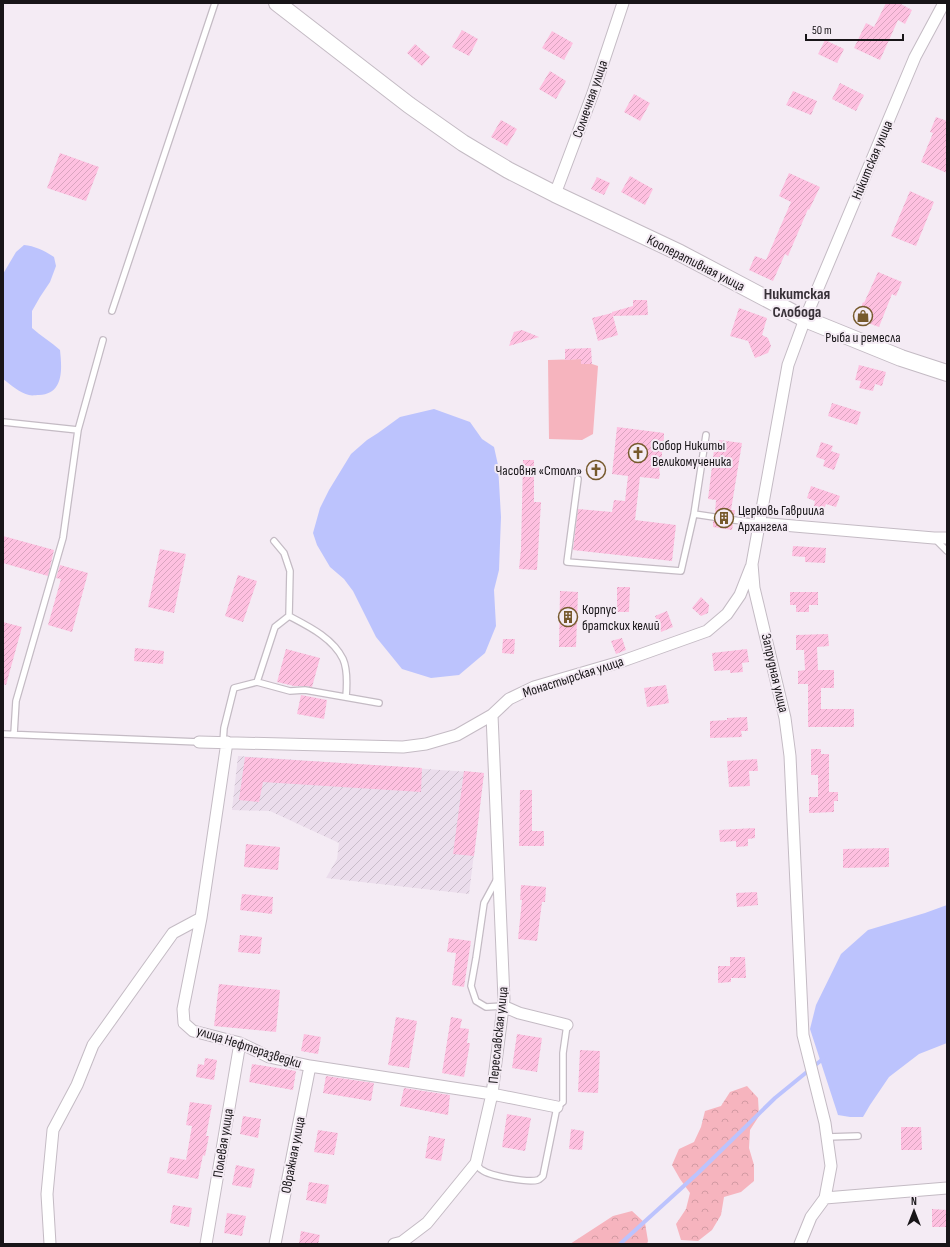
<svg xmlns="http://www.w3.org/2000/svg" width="950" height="1247" viewBox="0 0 950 1247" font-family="'Sofia Sans Condensed',sans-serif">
  <defs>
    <pattern id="industrial-furrows" width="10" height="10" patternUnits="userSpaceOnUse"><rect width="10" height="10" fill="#ebddec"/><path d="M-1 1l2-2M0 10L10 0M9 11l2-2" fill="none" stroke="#c9bdca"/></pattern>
    <pattern id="forest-crowns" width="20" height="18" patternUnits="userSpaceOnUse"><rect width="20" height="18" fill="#f6b4be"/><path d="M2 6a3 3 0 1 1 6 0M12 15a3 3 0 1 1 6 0" fill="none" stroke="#d29aa3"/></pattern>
    <pattern id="building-hatch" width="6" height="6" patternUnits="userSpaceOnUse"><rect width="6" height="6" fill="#fec0e0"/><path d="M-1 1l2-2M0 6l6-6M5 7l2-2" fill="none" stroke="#d9a4bf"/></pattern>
  </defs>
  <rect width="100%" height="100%" fill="#f4ebf4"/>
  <path fill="url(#industrial-furrows)" d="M238 756 484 773 469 894 326 878 337 859 339 843 270 811 232 810Z"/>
  <path fill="#f6b4be" d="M581 359 582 364H592L598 366 593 434 582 440 549 439 548 360Z"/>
  <path fill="url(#forest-crowns)" d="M747 1086 758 1098 759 1116 750 1130 749 1148 754 1165V1181L741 1192 724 1197 721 1215 712 1230 698 1241 681 1240 676 1224 686 1209 690 1193 680 1179 672 1165 679 1149 694 1142 701 1127 705 1111 721 1106 730 1092Z
    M632 1211 645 1223 648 1241 647 1244H570L613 1216Z"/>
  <path fill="#bcc3fd" d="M24 245C35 246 45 251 54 257L56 266 50 282 40 297 32 311V328C41 336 51 342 60 350 62 369 64 394 39 395 36 395 32 396 29 395 20 393 11 385 3 379V274L16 252Z
    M434 409 470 422 482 439 494 447 498 465 501 517 499 570 494 590 496 626 485 653 459 675 431 678 402 669 376 637 353 591 344 579 330 567 317 545 313 533 320 508 329 490 351 454 367 440 378 433 400 417Z
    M947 905V1043L919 1054 889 1077 870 1105 863 1117H850L838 1115 810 1029 816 1005 841 954 868 930 925 913Z"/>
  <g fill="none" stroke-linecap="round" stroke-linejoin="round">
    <path stroke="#bcc3fd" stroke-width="4" d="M620 1244 697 1174 775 1098 824 1058"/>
  </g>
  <path fill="url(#building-hatch)" d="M886 3H899L912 10 905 24 898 20 880 60 854 48 866 23 874 27Z
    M462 30 478 39 469 56 452 47Z
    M552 31 573 43 564 60 542 48Z
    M825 40 844 49 837 63 818 54Z
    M415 44 430 57 422 66 407 53Z
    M550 71 566 81 556 99 539 89Z
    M840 83 864 95 856 111 832 99Z
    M793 91 817 101 811 115 786 105Z
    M634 94 650 103 640 121 624 112Z
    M936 117 947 121V173L921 162 933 133 930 132Z
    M501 120 517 129 507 146 491 137Z
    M60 153 99 167 86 201 47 188Z
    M789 173 820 187 809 210 808 209 788 256 785 254 773 281 749 270 755 256 766 260 791 202 779 196Z
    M630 176 653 189 645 205 621 192Z
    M597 177 610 183 604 195 591 189Z
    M910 191 934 202 916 246 891 236Z
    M878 272 902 282 896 296 892 294 879 327 857 319 863 302 864 303Z
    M633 300H647L648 315 613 316 618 335 598 341 592 318 612 313V314V312L633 306Z
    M739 308 767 318 762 335 768 338 771 346 768 353 755 358 748 341 730 336Z
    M522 330 539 337 509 346 514 332Z
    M591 348 592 364H581V359L565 360V349Z
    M859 365 886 372 882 386 875 384 873 391 859 388 861 381 855 380Z
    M832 403 861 412 857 425 828 416Z
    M617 427 664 433V438L663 442 664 446 662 450V456L660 460 661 465 659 469 660 474 659 479 640 477 635 520 676 525 672 561 573 550 578 509 612 512 614 500 625 501 628 476 612 474Z
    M719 440 742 443 731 510H735L734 516 731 517 730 520V522L733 524 732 530 713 527V521L717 520 718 517 717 514 715 513 716 500 708 499 714 450H718Z
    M821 442 833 446 831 451 840 454 834 470 823 466 825 460 816 457Z
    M523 460H534V502H541L537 570 519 569 521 549Z
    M589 463 604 465 603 477 587 475Z
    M811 486 840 496 836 507 826 504 824 509 814 506 815 501 807 498Z
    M3 536 54 550 48 576 3 563Z
    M793 546 826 548 825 563 805 562V557L792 556Z
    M160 549 186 554 174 613 148 607Z
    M60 565 88 573 72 632 48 625 61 579 56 578Z
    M238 575 257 581 243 622 225 616Z
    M617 587H630L629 612H617Z
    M560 591 578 592 576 647H559Z
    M790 592H818V605H809V612H796V605H790Z
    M701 597 709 605 708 613 701 616 692 608Z
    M667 611 673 627 661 632 655 616Z
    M3 622 22 627 6 685 3 684Z
    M828 634 829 646 817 647 818 670H834V688H821V709H854V727H808V684H798V671L805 670 804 650H796V635Z
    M622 638 626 650 616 654 611 641Z
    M503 639H515L514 654 502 653Z
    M135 648 164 651 163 664 134 661Z
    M286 649 320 658 312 687 305 686H294L277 682Z
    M747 649 749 662 742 663 743 672 730 673V670L714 671 712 653Z
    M666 685 669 703 647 707 644 688Z
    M301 695 327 700 324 719 297 714Z
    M747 717 748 731H741L742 737 710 738V721L727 720V718Z
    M811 749H821V754H829V792H838V801H834V812L809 813V797H818V775H811Z
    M245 757 422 768 421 792 263 782 259 802 239 800Z
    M757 759 758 771H749L750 786 729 787 727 761Z
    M464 771 484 773 474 856 453 854Z
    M520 790H532V831H544V846H519Z
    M755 828V838L748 839V846L736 847V841L720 842 719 830Z
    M246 844 280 847 278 870 244 867Z
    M889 848V867L843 868V849Z
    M521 885 546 887 545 902H542L537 941 518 939 522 900H520Z
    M757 892 758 905 737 907 736 893Z
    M242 894 273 897 272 914 240 910Z
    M240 935 262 937 260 954 238 952Z
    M449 938 471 941 464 987 452 985 456 953 447 952Z
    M730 957H745L746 978H731V982L718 983V966H730Z
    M219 984 280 990 276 1032 214 1026Z
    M396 1017 417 1021 409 1068 388 1065Z
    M451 1017 462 1019 460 1028 469 1029 467 1043H470L464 1077 442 1073Z
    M304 1034 321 1037 318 1054 301 1051Z
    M517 1034 542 1038 537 1072 512 1068Z
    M580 1050 600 1051 598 1093 578 1092Z
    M205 1058 217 1060 214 1080 196 1077 198 1064 204 1065Z
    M252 1064 296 1071 293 1090 249 1082Z
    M326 1076 374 1083 371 1101 323 1093Z
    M404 1088 450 1095 448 1115 400 1106Z
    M190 1102 212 1105 206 1136H209L205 1156 203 1155 198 1179 167 1173 170 1157 186 1160 192 1126 186 1125Z
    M507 1114 531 1118 525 1151 502 1147Z
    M243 1116 261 1119 258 1138 240 1134Z
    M901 1127H921L922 1150H901Z
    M571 1129 584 1131 582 1150 569 1149Z
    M318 1130 338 1133 334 1155 314 1152Z
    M429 1136 445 1139 441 1161 425 1158Z
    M236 1165 255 1169 251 1188 232 1185Z
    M309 1182 329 1185 326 1204 306 1200Z
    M173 1205 192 1208 189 1227 170 1223Z
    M932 1209 947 1210V1227H932Z
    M227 1213 246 1216 242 1236 224 1233Z
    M301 1231 320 1235 318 1244H299Z"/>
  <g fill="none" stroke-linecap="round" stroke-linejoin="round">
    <g stroke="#c4bbc4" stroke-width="8">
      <path id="lane" d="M112 311 215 3
        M3 422 78 430
        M578 479 567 562 681 571 694 514 706 435
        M694 514 714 517
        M734 520 760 523
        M935 539 947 551
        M289 616C308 626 333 638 343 659 348 670 347 685 346 697
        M257 682 290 691 305 690 379 703
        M3 734 199 742
        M14 734 16 701 63 538 78 430 103 340
        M223 742 224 728 234 688 257 682 275 627 289 616 290 571 284 553 274 541
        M497 879 484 903 476 958 471 986 476 1001 486 1007 503 1006
        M827 1137 858 1136
        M476 1163C478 1165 479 1169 482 1170 490 1176 528 1183 538 1180 539 1180 542 1177 543 1176L557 1107 563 1102V1053L567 1025"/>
    </g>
    <g stroke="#c4bbc4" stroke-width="13">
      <path id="street" d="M555 194 593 93 623 3
        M760 523 934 538H947
        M199 742 403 747 426 744 457 735 492 715 509 699 534 687 620 662 707 631 727 614 740 595 751 567
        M201 918 227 742
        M503 1006 519 1013 567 1025
        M825 1198 947 1188
        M50 1244 47 1194 53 1130 77 1085 93 1045 173 933 201 918 183 1009 184 1023 193 1031 240 1043 269 1057 310 1066 492 1094 557 1107
        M206 1244 240 1043
        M275 1244 310 1066
        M394 1244 402 1242 427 1223 476 1163 492 1094 504 999 492 715
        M800 1244 811 1217 825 1198 831 1166 825 1123 803 1035 790 756 785 718 754 588 752 564 788 365 805 319 915 57 944 3"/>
    </g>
    <g stroke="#c4bbc4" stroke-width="18">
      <path id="secondary" d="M277 3 409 105 463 143 508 170 555 194 680 253 805 319 901 358 947 373"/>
    </g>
    <use href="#lane" stroke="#fff" stroke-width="5.5"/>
    <use href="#street" stroke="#fff" stroke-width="11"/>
    <use href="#secondary" stroke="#fff" stroke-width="16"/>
  </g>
  <defs>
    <g id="shop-ring" transform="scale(1)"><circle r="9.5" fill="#f4ebf4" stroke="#76592c" stroke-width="1.5"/><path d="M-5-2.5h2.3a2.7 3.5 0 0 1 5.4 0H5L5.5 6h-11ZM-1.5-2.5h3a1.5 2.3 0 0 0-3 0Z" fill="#76592c"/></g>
    <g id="church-ring" transform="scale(1)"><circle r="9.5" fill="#f4ebf4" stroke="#76592c" stroke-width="1.5"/><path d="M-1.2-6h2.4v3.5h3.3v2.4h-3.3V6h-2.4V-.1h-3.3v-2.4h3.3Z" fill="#76592c"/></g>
    <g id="building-ring" transform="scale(1)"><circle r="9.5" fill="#f4ebf4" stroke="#76592c" stroke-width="1.5"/><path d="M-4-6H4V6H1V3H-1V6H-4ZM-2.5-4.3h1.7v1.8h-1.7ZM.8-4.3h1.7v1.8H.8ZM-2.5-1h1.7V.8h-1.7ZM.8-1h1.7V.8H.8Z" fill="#76592c"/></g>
  </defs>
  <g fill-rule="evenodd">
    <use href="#shop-ring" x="863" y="316"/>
    <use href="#church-ring" x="638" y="453"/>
    <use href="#church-ring" x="596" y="470"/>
    <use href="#building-ring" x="724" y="518"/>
    <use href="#building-ring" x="568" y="617"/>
  </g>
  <g text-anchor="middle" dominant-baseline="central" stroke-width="4" stroke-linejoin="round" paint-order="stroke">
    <g font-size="14" fill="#181518" stroke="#f4ebf4">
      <text transform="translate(590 99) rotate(-71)">Солнечная улица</text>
      <text transform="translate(872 160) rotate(-67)">Никитская улица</text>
      <text transform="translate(696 263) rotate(27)">Кооперативная улица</text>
      <text transform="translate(775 673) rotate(77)">Запрудная улица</text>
      <text transform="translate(573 677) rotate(-18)">Монастырская улица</text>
      <text transform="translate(498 1035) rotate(-84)">Переславская улица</text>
      <text transform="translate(249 1047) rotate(18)">улица Нефтеразведки</text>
      <text transform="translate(223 1143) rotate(-81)">Полевая улица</text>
      <text transform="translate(293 1155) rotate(-79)">Овражная улица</text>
    </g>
    <g font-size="14" fill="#181518" stroke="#f4ebf4" text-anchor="start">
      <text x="863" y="337" text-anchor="middle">Рыба и ремесла</text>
      <text x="652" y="445">Собор Никиты<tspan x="652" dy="16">Великомученика</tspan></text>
      <text x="582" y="470" text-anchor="end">Часовня «Столп»</text>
      <text x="738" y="510">Церковь Гавриила<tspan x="738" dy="16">Архангела</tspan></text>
      <text x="582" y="609">Корпус<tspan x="582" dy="16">братских келий</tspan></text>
    </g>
    <g font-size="16" font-weight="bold" fill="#383138" stroke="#f4ebf4">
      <text x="797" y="294">Никитская<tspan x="797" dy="18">Слобода</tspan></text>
    </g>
  </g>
  <rect width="950" height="1247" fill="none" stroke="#181518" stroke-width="8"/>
  <g transform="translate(914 1211)" stroke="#f4ebf4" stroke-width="3" paint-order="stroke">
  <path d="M0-3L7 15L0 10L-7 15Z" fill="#181518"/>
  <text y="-6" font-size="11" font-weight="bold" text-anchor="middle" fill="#181518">N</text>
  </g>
  <path d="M806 34v6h97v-6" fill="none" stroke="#181518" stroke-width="2"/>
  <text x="812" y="34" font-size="12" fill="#181518" stroke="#f4ebf4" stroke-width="3" paint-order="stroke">50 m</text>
</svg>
